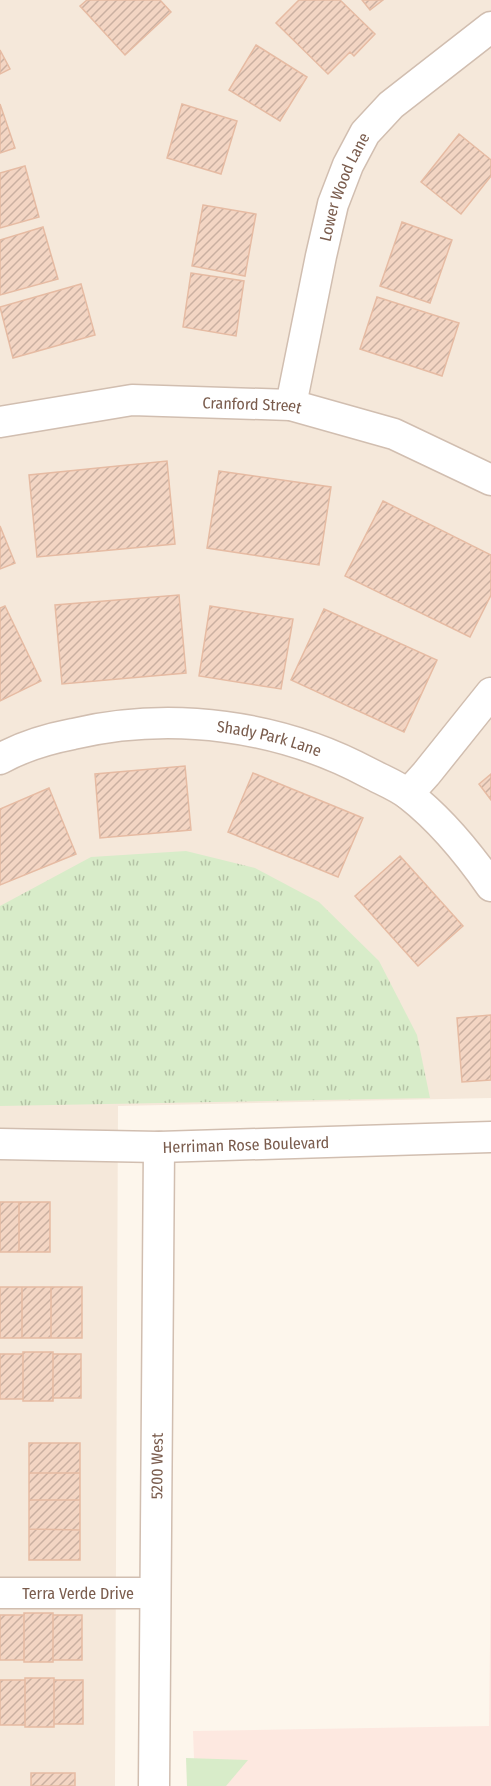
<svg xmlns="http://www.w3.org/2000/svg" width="491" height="1786" viewBox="0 0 491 1786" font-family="'Fira Sans Condensed',sans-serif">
  <defs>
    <pattern id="park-tufts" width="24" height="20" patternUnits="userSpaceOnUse" patternTransform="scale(1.5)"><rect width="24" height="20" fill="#d8ecc9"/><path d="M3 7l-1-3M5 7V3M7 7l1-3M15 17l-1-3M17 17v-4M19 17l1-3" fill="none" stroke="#b4c2a5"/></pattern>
    <pattern id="building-hatch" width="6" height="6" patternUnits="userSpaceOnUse" patternTransform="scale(1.5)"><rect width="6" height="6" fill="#f3d5c3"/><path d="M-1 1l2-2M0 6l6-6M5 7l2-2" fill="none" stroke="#cab0a1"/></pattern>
  </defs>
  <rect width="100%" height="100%" fill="#fdf6ec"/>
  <path fill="#f5e8da" d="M0 0H491V1098L118 1106 115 1786H0Z"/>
  <path fill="#fde8e0" d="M491 1557V1786H195L193 1731 489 1726Z"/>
  <path fill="#d8ecc9" d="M186 1758 248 1760 226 1786H187Z"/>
  <path fill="url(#park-tufts)" d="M186 851 255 868 319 902 379 961 417 1035 430 1098 0 1106V906L91 857Z"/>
  <path fill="url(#building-hatch)" stroke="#e6bba3" stroke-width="1.5" d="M87 0H160L171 12 125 55 80 6Z
    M299 0H340L375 34 354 56 350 52 328 74 276 23Z
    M362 0H383L370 10Z
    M256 45 307 77 280 121 229 90Z
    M0 50 10 69 0 74Z
    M0 104 15 148 0 153Z
    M182 104 237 121 221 174 167 158Z
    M459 134 491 160V176L461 214 421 182Z
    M25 166 39 217 0 228V173Z
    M203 205 256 214 245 276 192 266Z
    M402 222 452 240 430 303 380 286Z
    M43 227 58 279 0 295V240Z
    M191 273 244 281 236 336 183 327Z
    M81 284 95 335 13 358 0 307Z
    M377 297 459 323 442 376 360 349Z
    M167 461 175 544 37 557 29 475Z
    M219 471 331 487 319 565 207 548Z
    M383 501 491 555V595L470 637 345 576Z
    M0 526 15 563 0 569Z
    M179 595 186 673 62 684 55 605Z
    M5 606 41 681 0 701V608Z
    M210 606 293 619 281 689 199 676Z
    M324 609 437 660 404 732 291 680Z
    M185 766 191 830 100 838 95 774Z
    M253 773 363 818 338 877 228 832Z
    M491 774V800L479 784Z
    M49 788 76 854 0 885V809Z
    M400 856 463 926 418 966 355 896Z
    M491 1015V1080L462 1082 457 1018Z
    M0 1202H19V1252H0Z
    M19 1202H50V1252H19Z
    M0 1287H22V1338H0Z
    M22 1287H51V1338H22Z
    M51 1287H82V1338H51Z
    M23 1352H53V1401H23Z
    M0 1354H23V1399H0Z
    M53 1354H81V1398H53Z
    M29 1443H80V1473H29Z
    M29 1473H80V1500H29Z
    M29 1500H80V1530L29 1529Z
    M29 1529 80 1530V1560H29Z
    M24 1613H53V1662H24Z
    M0 1615H24V1660H0Z
    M53 1615H82V1660H53Z
    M25 1678H54V1727H25Z
    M0 1680H25V1725H0Z
    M54 1680H83V1724H54Z
    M31 1773H75V1786H31Z"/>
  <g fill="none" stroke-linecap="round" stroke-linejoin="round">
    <g stroke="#d1beb0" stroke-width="33">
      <g id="minor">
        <path id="s1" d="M291 405 321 256 333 204 348 165 365 133 391 105 491 27"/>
        <path id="s2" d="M0 422 132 400 291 405 394 434 491 480"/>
        <path id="s3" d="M0 759C23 746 47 739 73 734 172 711 280 725 369 773 382 780 398 786 409 795 441 820 468 853 491 886"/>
        <path d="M408 794 426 774 491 693"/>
        <path id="s4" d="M0 1144 159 1147 491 1137"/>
        <path id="s5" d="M0 1593H155"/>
        <path id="s6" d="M154 1786 159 1147"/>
      </g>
    </g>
    <use href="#minor" stroke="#fff" stroke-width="30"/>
  </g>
  <g text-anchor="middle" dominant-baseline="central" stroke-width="4.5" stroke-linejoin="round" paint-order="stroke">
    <g font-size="16" fill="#7a5c4d" stroke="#fffaf3">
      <text stroke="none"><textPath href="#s1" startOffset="225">Lower Wood Lane</textPath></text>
      <text stroke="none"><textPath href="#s2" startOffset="254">Cranford Street</textPath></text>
      <text stroke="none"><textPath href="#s3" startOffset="276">Shady Park Lane</textPath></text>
      <text stroke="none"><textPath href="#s4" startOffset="246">Herriman Rose Boulevard</textPath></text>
      <text stroke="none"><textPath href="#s6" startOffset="320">5200 West</textPath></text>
      <text stroke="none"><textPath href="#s5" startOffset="78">Terra Verde Drive</textPath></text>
    </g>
  </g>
</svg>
